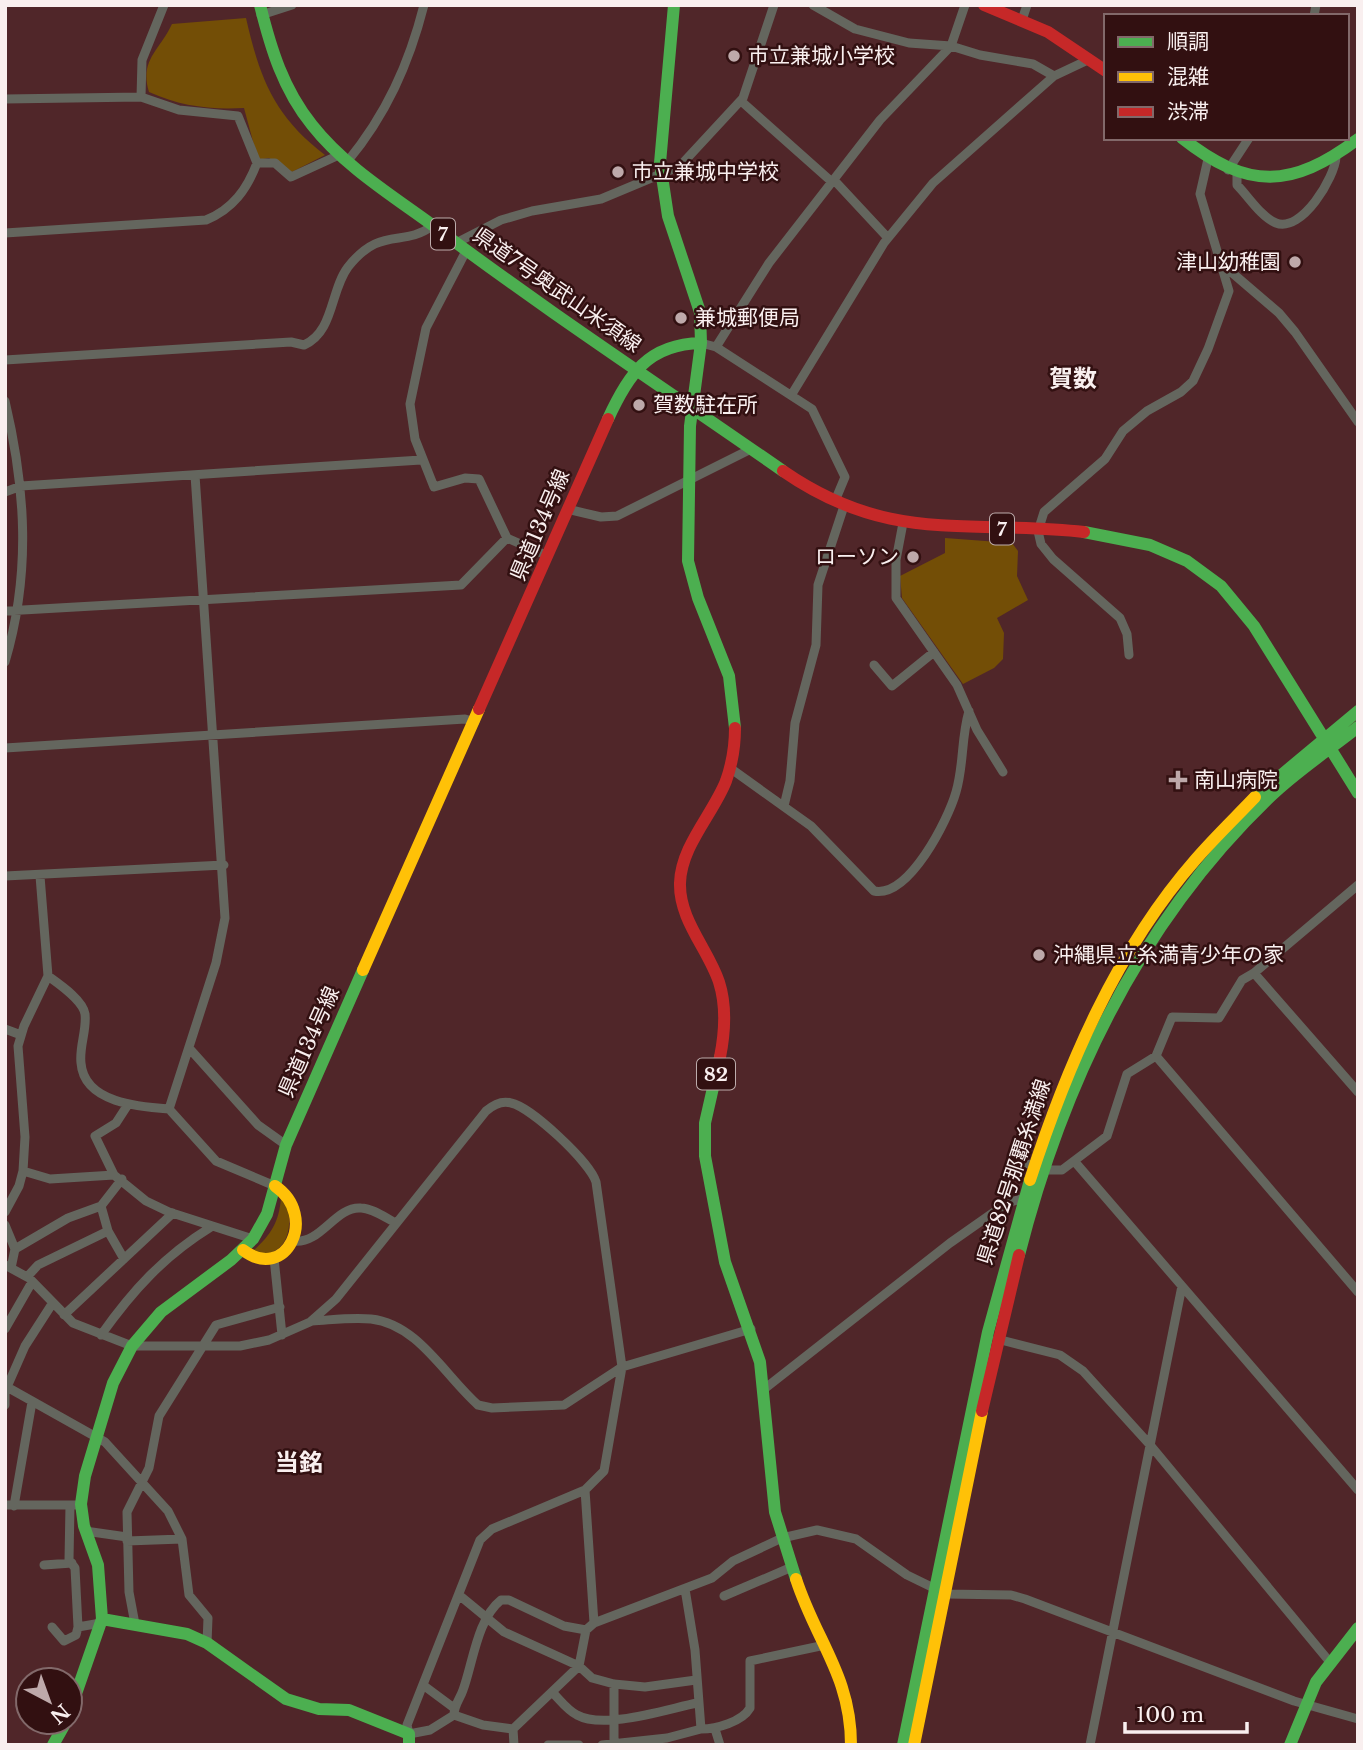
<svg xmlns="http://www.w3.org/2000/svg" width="1363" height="1750" viewBox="0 0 1363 1750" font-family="'Libre Baskerville','Noto Sans JP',serif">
  <rect width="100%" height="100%" fill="#502629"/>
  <path fill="#734e06" d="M246 18C260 79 274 116 325 155L290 173 269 158 258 160 244 108C210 110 180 106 149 92 139 60 160 50 172 24Z
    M945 538 1012 543 1018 551 1017 576 1028 600 997 618 1004 633 1003 659 994 668 963 684 902 598 900 576 945 553Z
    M281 1198 288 1201C291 1226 291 1253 259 1255L253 1251C271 1235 279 1222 281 1198Z"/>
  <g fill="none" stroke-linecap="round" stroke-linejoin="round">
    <path stroke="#64665e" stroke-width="9" d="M813 5 855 29 909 43 951 46 980 55 1033 64 1054 76
      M261 15 292 5
      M1314 16 1316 5
      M1023 17 1027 5
      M141 97 179 110 238 116 257 163
      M5 99 141 97 142 60 164 5
      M741 101 832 182
      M347 162C386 115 409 64 424 5
      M1228 170 1249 138
      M1237 174V185C1248 196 1261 217 1276 223 1302 233 1335 177 1336 157
      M834 180 888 238
      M5 233 206 220C233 209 247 189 257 163H275L291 177 339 155
      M456 243 501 220 532 211 601 199 680 166 743 98 774 5
      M466 251 426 328 410 404 415 439 434 487 465 478 479 479 507 538 548 556
      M1223 265 1279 313 1295 332 1358 422
      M701 343 716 347 812 409 845 477 835 501
      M716 347 769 263 880 120 951 46 965 5
      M5 360 291 342 304 345C334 332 330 291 348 267 381 225 403 248 432 226
      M792 394 884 243 933 183 1054 76 1090 59
      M5 401C26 490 31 574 5 662
      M5 492 21 486 421 460
      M567 509 601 517 617 516 749 450
      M903 523 896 560V598L957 685 977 730 1003 772
      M5 611 461 585 507 538
      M1129 655 1127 634 1120 618 1053 559 1041 544 1038 531 1044 512 1105 459 1123 431 1147 411 1181 392 1193 381 1208 349 1229 291 1200 194 1208 159
      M874 665 892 686 934 652
      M5 748 465 719 475 722
      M730 768 811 826 874 891C909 898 948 820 956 792 964 765 961 738 969 711
      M784 806 790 781 795 723 816 645 818 585 844 506
      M5 876 224 865
      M1254 973 1358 1092
      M48 976C59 984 83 1000 85 1014 87 1030 79 1047 81 1063 84 1103 140 1107 169 1109L216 1161 275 1186
      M5 1029 21 1035
      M189 1048 258 1125 286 1145
      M1156 1056 1358 1292
      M169 1109 216 963 225 918 195 475
      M1075 1162 1358 1490
      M1025 1163 1049 1170H1062L1107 1136 1127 1074 1156 1056 1172 1017 1219 1018 1242 980 1254 973 1358 885
      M23 1171 50 1179 114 1175 146 1201 169 1212 253 1239
      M114 1175 95 1136 116 1123 127 1106
      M101 1206 108 1231 124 1259
      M5 1212 19 1186 23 1171 25 1137 18 1046 24 1026 48 976 40 876
      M5 1225 15 1249 11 1268
      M293 1241C321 1245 335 1206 361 1208 372 1208 386 1218 396 1223
      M15 1249 68 1218 101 1206 122 1179
      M274 1258 282 1335
      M5 1265 29 1278 73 1323 132 1346H240L269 1340 310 1322 336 1299 486 1111C493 1105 501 1100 511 1103 531 1107 590 1162 596 1182L622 1367 604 1471 585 1490 492 1529 480 1540 407 1725 409 1734 430 1730 454 1715 483 1725 513 1729
      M27 1277 38 1265 108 1231
      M52 1304 25 1346 7 1387 105 1442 168 1511 182 1539 189 1595 208 1618 207 1643
      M64 1315 173 1213
      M312 1321C331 1320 352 1317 371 1319 418 1324 445 1376 478 1405L492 1408 564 1405 622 1367 751 1329
      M5 1329 32 1282
      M101 1335C133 1290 164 1256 211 1227
      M997 1339 1060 1355 1083 1371 1151 1446 1329 1661
      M5 1386V1405
      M763 1390 950 1243 1007 1203 1021 1199
      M585 1490 594 1623
      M5 1505H76
      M70 1505 69 1560 75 1568 78 1627
      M14 1506 32 1402
      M85 1531 127 1537
      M127 1541 182 1539
      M44 1565 72 1563
      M459 1595 504 1632 579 1666 592 1678 614 1684 645 1687 696 1680
      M724 1596 792 1567
      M135 1624 129 1592 127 1512 149 1468 159 1416 216 1325 280 1307
      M52 1627 64 1641 76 1635 78 1627 101 1623
      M614 1684V1745
      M423 1685 454 1708
      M553 1693C560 1700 567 1710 577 1715 604 1730 667 1709 697 1703
      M454 1715C454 1705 460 1699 463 1690 473 1663 477 1619 501 1600H509L564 1626 586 1630
      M701 1729C716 1729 742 1722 750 1708V1661L825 1645
      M715 1729 720 1745
      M514 1745 513 1729 579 1666 586 1630 594 1623 712 1578 733 1561 782 1538 817 1530 856 1539 907 1575 946 1594 1011 1595 1025 1599 1294 1701 1358 1719
      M548 1745H579
      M602 1745 667 1738 701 1729 695 1650 685 1589
      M1090 1745 1182 1286"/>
    <path stroke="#4caf50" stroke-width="12" d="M260 5C271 49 283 89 312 125 345 167 393 196 435 227 548 312 667 390 783 471
      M674 5 660 163 668 216 700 312 701 343 690 426 688 561 698 598 729 676 735 728
      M1182 138C1248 190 1291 189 1358 139
      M608 419C628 375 648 344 701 343
      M1084 532 1150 545 1187 561 1221 586 1254 626 1358 793
      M1255 797 1358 711
      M720 1057 705 1123V1156L725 1262 760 1362 775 1512 796 1579
      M1019 1255C1063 1082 1141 920 1271 796 1297 771 1329 750 1358 727
      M102 1619 187 1634 207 1643 286 1699 319 1709 349 1710 409 1734V1745
      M70 1711 102 1619 98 1565 84 1526 81 1504 85 1476 113 1383 132 1346 161 1312 231 1260 253 1239 267 1214 286 1145 363 970
      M53 1745 66 1722
      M903 1745 988 1332 1030 1180
      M1290 1745 1316 1682 1358 1628"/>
    <path stroke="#ffc107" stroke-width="12" d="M363 970 479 709
      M1030 1180C1067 1066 1117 949 1196 859 1215 837 1236 817 1255 797
      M243 1250C286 1283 319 1216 275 1186
      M796 1579C816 1641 851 1676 851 1745
      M914 1745 982 1411"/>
    <path stroke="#c62828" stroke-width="12" d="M984 5 1048 32 1106 71
      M783 471C890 545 966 519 1084 532
      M479 709 608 419
      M720 1057C725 1032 727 1007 719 982 708 949 679 920 680 883 681 846 713 814 726 781 732 764 735 746 735 728
      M982 1411 1019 1255"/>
  </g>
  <g fill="#bea9aa" stroke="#321011" stroke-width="2.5">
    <circle cx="734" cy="56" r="7"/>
    <circle cx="618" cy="172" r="7"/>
    <circle cx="1295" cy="262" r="7"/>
    <circle cx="681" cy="318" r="7"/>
    <circle cx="639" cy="405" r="7"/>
    <circle cx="913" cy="557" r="7"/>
    <path d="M1174.5 769.5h7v7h7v7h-7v7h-7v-7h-7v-7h7z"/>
    <circle cx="1039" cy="955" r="7"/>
  </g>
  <g text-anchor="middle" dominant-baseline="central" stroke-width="5" stroke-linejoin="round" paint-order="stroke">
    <g fill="#321011" stroke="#bdacac" stroke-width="2">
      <rect x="431" y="218.5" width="24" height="31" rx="5"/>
      <rect x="990" y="513.5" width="24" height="31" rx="5"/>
      <rect x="697" y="1058.5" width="38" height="31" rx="5"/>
    </g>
    <g font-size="19" font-weight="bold" fill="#f9efef">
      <text x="443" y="234">7</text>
      <text x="1002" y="529">7</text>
      <text x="716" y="1074">82</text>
    </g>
    <g font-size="21" fill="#f9efef" stroke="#321011" text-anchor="start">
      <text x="748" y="56">市立兼城小学校</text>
      <text x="632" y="172">市立兼城中学校</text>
      <text x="1281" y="262" text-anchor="end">津山幼稚園</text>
      <text x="695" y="318">兼城郵便局</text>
      <text x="653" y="405">賀数駐在所</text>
      <text x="899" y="557" text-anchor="end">ローソン</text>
      <text x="1194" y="780">南山病院</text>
      <text x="1053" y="955">沖縄県立糸満青少年の家</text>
    </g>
    <g font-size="21" fill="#f9efef" stroke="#321011">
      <text transform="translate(557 290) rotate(35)">県道7号奥武山米須線</text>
      <text transform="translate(540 525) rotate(-67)">県道134号線</text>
      <text transform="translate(309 1042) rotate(-66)">県道134号線</text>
      <text transform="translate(1014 1172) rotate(-72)">県道82号那覇糸満線</text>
    </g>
    <g font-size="24" font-weight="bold" fill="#f9efef" stroke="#321011">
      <text x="1073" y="378">賀数</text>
      <text x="299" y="1462">当銘</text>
    </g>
  </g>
  <rect width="1363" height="1750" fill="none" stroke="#f9efef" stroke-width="14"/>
  <rect x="1104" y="14" width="245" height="126" fill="#321011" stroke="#82696a" stroke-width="2"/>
  <rect x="1118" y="37" width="35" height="10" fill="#4caf50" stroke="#82696a" stroke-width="2"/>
  <text x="1167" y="49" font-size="21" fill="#f9efef">順調</text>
  <rect x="1118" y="72" width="35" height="10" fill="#ffc107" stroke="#82696a" stroke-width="2"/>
  <text x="1167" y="84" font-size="21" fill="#f9efef">混雑</text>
  <rect x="1118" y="107" width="35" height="10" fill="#c62828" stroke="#82696a" stroke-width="2"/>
  <text x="1167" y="119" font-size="21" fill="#f9efef">渋滞</text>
  <g transform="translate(49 1701) rotate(139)"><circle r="33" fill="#321011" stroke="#82696a" stroke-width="2"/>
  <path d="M0-5L12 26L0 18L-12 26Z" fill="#bea9aa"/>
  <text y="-10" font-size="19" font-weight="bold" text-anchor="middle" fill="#f9efef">N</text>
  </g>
  <path d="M1125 1722v10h122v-10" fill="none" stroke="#f9efef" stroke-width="3.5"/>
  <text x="1136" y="1722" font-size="21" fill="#f9efef" stroke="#321011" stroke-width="5" paint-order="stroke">100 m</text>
</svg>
